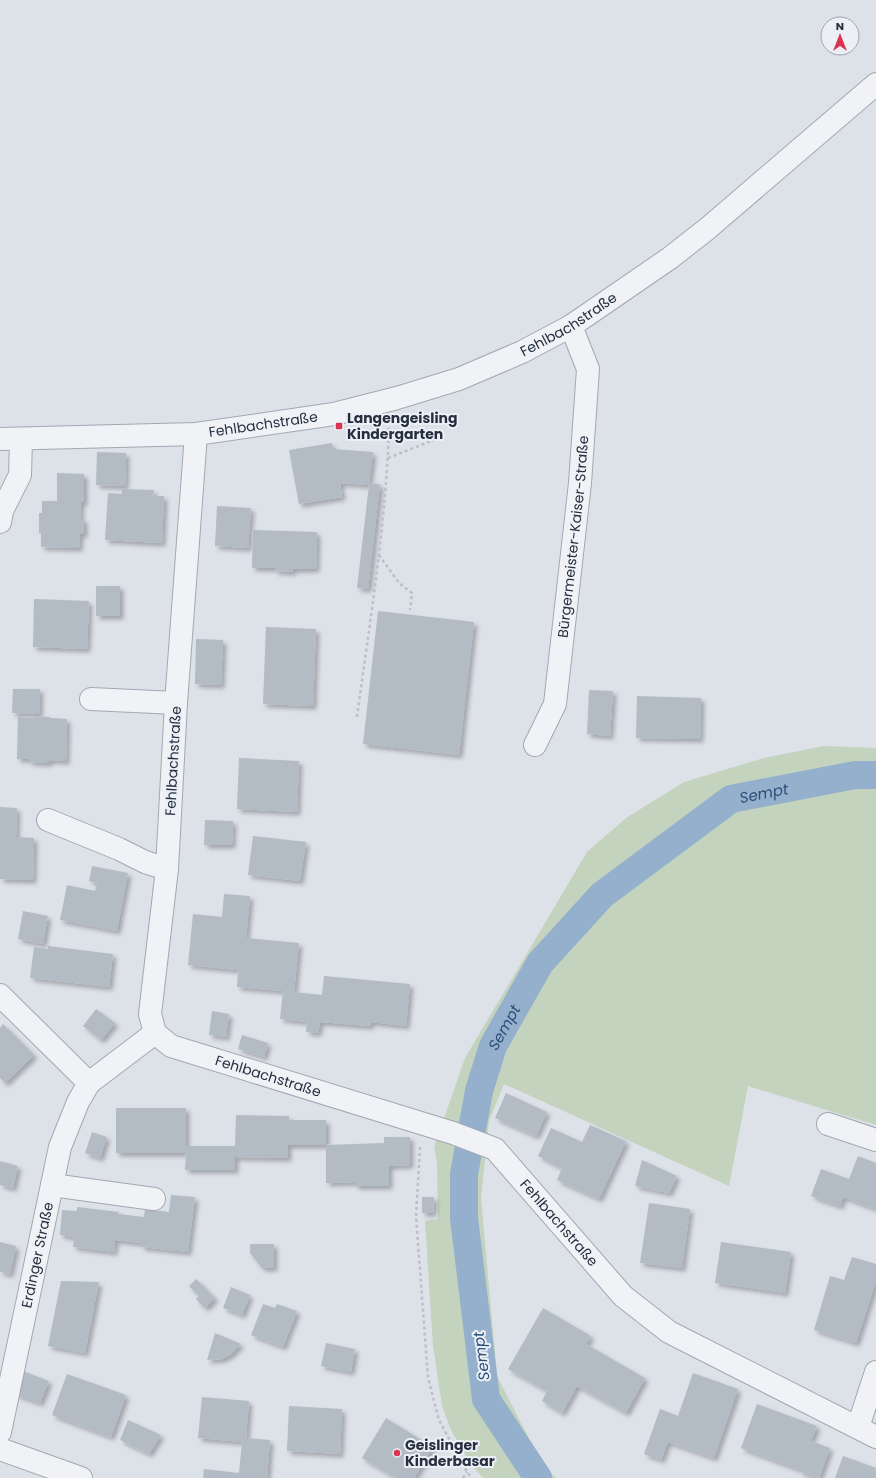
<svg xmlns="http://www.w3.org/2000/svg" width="876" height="1478" viewBox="0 0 876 1478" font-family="Poppins,sans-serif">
  <defs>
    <filter id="shadow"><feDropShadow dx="3.5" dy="3.5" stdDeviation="2" flood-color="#0004"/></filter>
  </defs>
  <rect width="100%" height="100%" fill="#dde1e8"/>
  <path fill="#c3d3bd" d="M824 746 876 748V1125L748 1086 729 1186 504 1084 489 1121 481 1198 497 1376 542 1464 556 1478H483L470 1463 451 1430 442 1406 433 1346 425 1221 438 1219 437 1162 434 1147 465 1058 587 852 626 818 684 782 764 758Z"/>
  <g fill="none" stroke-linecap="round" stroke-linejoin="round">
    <path stroke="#94b0cc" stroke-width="28" id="s1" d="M538 1478 486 1399 464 1218V1174L479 1091 493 1046 540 963 602 895 731 799 855 775H876"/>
  </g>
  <path fill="#b3bbc5" filter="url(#shadow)" d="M332 443 333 449 373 452 369 483 380 484 368 589 357 588 369 485 340 483 342 497 299 504 289 450Z
    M97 452 126 453 125 486 96 485Z
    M57 473 84 474V502H81L80 519H84V534H80L79 548 41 547V533H39V513H42V501H57Z
    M122 489 154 490 153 496H164L162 543 105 540 108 493 122 494Z
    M217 506 251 508 248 548 215 546Z
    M253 530 317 532 316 569H293L292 572 275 571V568H252Z
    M96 586H120V616H96Z
    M34 599 89 601 87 649 33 647Z
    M378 611 474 622 459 755 363 744Z
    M266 627 316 629 313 706 263 704Z
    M196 639 223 640 221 685 195 684Z
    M13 689H40L39 714 12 713Z
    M589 690 613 691 610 736 587 734Z
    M637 696 701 698 700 739 636 738Z
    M34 716 50 717V718L67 719 66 761 49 760V763L29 762V759H17L18 717 34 718Z
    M239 758 299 761 297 812 237 809Z
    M0 807 17 808 16 837 34 838 33 880 0 879Z
    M205 820 233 821 232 845H204Z
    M253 836 306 842 300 881 248 875Z
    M92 866 128 873 117 931 60 920 67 885 95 891 97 883 89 881Z
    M224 894 250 896 246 938 299 943 294 992 322 995 324 976 410 984 406 1026 371 1022 370 1026 320 1022 318 1033 306 1032 307 1022 280 1019 283 991 237 987 238 970 188 965 193 914 222 917Z
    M23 911 48 916 43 944 18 939Z
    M48 946 113 954 109 987 30 978 34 947 48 949Z
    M96 1009 115 1023 101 1040 83 1026Z
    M212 1011 229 1014 226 1037 209 1035Z
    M3 1024 34 1055 5 1083 0 1078V1028Z
    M242 1035 268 1043 264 1057 238 1049Z
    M506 1093 547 1112 536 1136 495 1118Z
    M116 1108H186V1146H235L236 1115 289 1116V1120H326V1145H288V1158L235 1157V1170H185L186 1153H116Z
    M590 1125 626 1141 599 1199 557 1180 562 1168 538 1156 551 1128 582 1142Z
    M92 1132 107 1137 100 1158 85 1153Z
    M384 1137H410V1165L389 1166V1186H355V1182L326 1183V1145L384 1143Z
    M858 1156 876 1163V1209L843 1197 840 1206 811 1196 821 1169 849 1179Z
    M642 1160 677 1176 669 1193 635 1186Z
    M0 1161 18 1166 13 1188 0 1185Z
    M171 1195 195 1197 188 1252 141 1247 142 1243 115 1240 114 1252 73 1247 74 1237 60 1235 62 1210 77 1211V1207L119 1212 118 1214 144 1217 145 1209 169 1212Z
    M422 1197H434L433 1213H422Z
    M649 1203 690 1209 682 1268 640 1263Z
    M0 1242 16 1246 10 1274 0 1272Z
    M721 1242 791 1252 785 1293 715 1283Z
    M250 1244H274V1268H262L250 1253Z
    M852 1257 876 1264V1281L856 1343 814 1330 830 1276 844 1280Z
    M196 1279 215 1298 205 1308 196 1299 199 1296 189 1286Z
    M61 1281 99 1282 85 1353 48 1346Z
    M231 1287 250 1295 242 1315 223 1308Z
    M263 1304 275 1308 277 1304 297 1311 283 1347 251 1335Z
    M543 1308 591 1336 586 1344 645 1378 626 1413 577 1386 562 1413 542 1401 547 1391 508 1369Z
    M215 1333 241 1344 230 1355 222 1359 207 1360Z
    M326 1343 355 1349 351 1372 321 1366Z
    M23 1371 49 1381 40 1403 14 1394Z
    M693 1373 738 1389 714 1458 668 1442 661 1460 644 1454 660 1409 678 1416Z
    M67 1374 126 1395 111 1437 52 1415Z
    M202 1397 249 1401 246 1438 270 1440 267 1478H203L204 1469 239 1473 242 1442 198 1438Z
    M757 1404 817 1426 811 1441 830 1448 819 1478 800 1472 801 1470 741 1448Z
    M289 1406 342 1409 340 1454 287 1451Z
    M386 1418 433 1447 414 1478H396L362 1458Z
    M128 1420 161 1435 149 1454 120 1440Z
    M843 1456 876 1468 875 1478H835Z"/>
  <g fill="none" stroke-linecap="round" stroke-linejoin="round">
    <g stroke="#a2a8b2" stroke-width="24">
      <g id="minor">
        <path id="s2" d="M196 434 176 703 167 869 150 1014 155 1033 171 1046 453 1133 495 1149 623 1296 669 1332 876 1437"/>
        <path id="s3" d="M0 439 196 434 334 414 397 398 459 379 522 352 571 326 670 258 707 229 876 84"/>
        <path d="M0 522 2 511 20 475 21 439"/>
        <path d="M91 699 176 703"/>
        <path id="s4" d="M535 745 555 704 580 483 588 369 571 326"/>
        <path d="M48 820 119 849 145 862 167 869"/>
        <path d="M0 995 89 1083"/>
        <path d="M828 1124 876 1140"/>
        <path d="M52 1185 154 1199"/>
        <path d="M858 1427 876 1372"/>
        <path id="s5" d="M0 1432 60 1147 78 1102 89 1083 155 1033"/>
        <path d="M0 1449 81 1478"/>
      </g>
    </g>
    <path stroke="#bbbfc7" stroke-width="2.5" stroke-dasharray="3 3" stroke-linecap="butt" d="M388 458 439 438
      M379 555 399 583 412 593 410 610
      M357 717C370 620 386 524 389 426
      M420 1147 416 1216 428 1378 439 1420 467 1472 472 1478
      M463 1478 467 1472"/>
    <use href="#minor" stroke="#f0f2f6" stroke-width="22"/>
  </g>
  <g fill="#d93552" stroke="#ecf0f6" stroke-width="1.5">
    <rect x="335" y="422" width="8" height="8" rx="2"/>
    <circle cx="397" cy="1453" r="4"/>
  </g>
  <g text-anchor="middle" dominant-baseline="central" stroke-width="4" stroke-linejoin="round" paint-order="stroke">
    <g font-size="14" fill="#252f40" stroke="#ecf0f6">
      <text stroke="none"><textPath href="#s3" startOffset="588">Fehlbachstraße</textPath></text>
      <text stroke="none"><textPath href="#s3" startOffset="264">Fehlbachstraße</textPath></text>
      <text stroke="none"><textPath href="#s4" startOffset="214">Bürgermeister-Kaiser-Straße</textPath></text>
      <text transform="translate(173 761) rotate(-87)">Fehlbachstraße</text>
      <text stroke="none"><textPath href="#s2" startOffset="724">Fehlbachstraße</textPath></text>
      <text stroke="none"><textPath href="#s2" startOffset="1060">Fehlbachstraße</textPath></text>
      <text stroke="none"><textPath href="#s5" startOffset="181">Erdinger Straße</textPath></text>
    </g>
    <g font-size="14" font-weight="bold" fill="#252f40" stroke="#ecf0f6" text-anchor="start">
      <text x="347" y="418">Langengeisling<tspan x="347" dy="16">Kindergarten</tspan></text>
      <text x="405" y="1445">Geislinger<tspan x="405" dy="16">Kinderbasar</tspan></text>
    </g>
    <g font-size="15" font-style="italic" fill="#2c4f77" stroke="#ecf0f6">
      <text stroke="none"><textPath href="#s1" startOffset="834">Sempt</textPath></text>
      <text stroke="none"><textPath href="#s1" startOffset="474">Sempt</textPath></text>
      <text transform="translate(481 1356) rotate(-97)">Sempt</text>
    </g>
  </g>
  <g transform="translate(840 36)"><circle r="19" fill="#ecf0f6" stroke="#9ca3ad"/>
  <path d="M0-3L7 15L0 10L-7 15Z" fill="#d93552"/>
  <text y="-6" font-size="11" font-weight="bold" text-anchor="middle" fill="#252f40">N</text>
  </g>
</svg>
